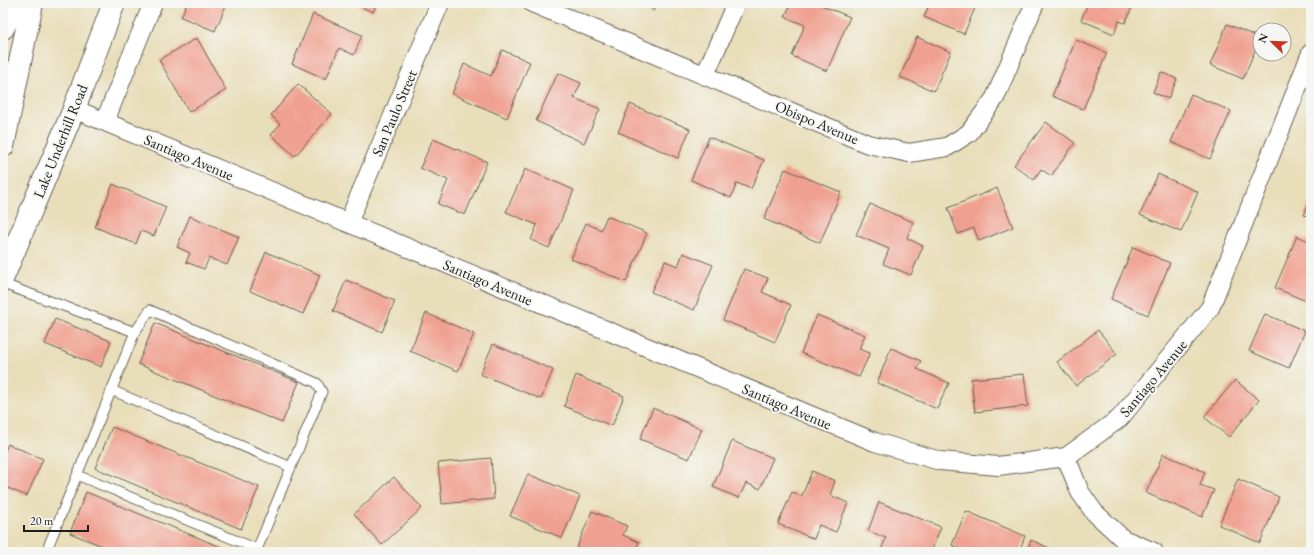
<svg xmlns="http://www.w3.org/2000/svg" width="1314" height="555" viewBox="0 0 1314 555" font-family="'EB Garamond',serif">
  <rect width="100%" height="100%" fill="#f6f6f2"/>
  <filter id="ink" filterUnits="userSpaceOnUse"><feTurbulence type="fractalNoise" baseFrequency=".025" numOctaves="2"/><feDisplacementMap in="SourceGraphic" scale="8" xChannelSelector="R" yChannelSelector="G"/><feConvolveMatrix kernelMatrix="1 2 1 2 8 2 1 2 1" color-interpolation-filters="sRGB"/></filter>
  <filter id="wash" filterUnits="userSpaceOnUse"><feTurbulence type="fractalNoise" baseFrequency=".012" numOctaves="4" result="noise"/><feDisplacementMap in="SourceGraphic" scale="16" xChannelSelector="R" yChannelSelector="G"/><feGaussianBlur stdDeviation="0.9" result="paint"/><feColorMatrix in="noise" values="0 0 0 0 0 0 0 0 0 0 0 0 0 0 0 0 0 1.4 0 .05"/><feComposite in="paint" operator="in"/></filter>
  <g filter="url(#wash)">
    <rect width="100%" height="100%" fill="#e9deba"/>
    <g id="blocks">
      <path fill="#f0a090" d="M187 3H227L215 31 181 17Z
        M352 3H377L373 12Z
        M645 3H661L653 11Z
        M791 3H816L850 17 827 71 792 56 805 25 785 17Z
        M930 3H977L964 34 924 17Z
        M1088 3H1134L1125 23 1119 21 1114 34 1081 20Z
        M313 14 362 35 354 55 339 48 326 79 292 64Z
        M1227 24 1260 38 1243 79 1210 65Z
        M917 37 951 52 934 91 900 77Z
        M197 38 226 90 189 112 159 60Z
        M1076 40 1107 53 1083 109 1052 96Z
        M502 50 530 62 507 118 452 94 464 64 491 76Z
        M1161 72 1177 79 1168 99 1153 92Z
        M558 73 581 83 574 98 600 109 584 143 536 121Z
        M298 84 332 114 295 156 271 135 280 124 271 115Z
        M1191 94 1231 111 1210 159 1171 142Z
        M630 104 690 129 678 158 618 132Z
        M1046 122 1075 143 1051 176 1041 169 1034 180 1014 165Z
        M709 137 764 160 751 189 737 183 731 198 691 180Z
        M433 139 487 162 465 215 438 204 448 180 420 168Z
        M525 169 574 190 549 248 531 240 537 225 506 212Z
        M785 169 841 192 820 243 764 219Z
        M1158 174 1198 192 1181 232 1140 215Z
        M113 184 166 207 154 236 141 231 136 244 95 227Z
        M997 188 1013 227 979 241 974 228 958 234 948 208Z
        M1311 199V217L1304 215Z
        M870 204 913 222 907 238 923 246 911 275 883 264 889 249 856 235Z
        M190 216 239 237 227 265 209 258 204 269 186 262 190 253 177 247Z
        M607 216 647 233 626 282 571 259 586 223 601 230Z
        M1297 236 1311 242V303L1275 288Z
        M1133 247 1170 263 1148 315 1111 299Z
        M266 252 320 275 303 314 250 291Z
        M683 253 713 265 694 310 651 292 665 261 678 266Z
        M744 269 768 278 762 292 791 305 775 342 723 320Z
        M346 280 395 301 382 332 333 311Z
        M426 313 474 334 458 371 410 351Z
        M1265 314 1305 331 1289 368 1249 351Z
        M817 315 865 335 859 349 870 353 859 377 801 353Z
        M55 319 111 341 101 367 45 344Z
        M155 323 299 382 282 423 138 364Z
        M1098 330 1117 354 1076 386 1057 362Z
        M493 344 553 370 541 399 480 374Z
        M891 348 921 361 917 369 949 383 937 409 877 383Z
        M1024 374 1028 406 975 412 971 379Z
        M576 375 624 396 612 426 564 406Z
        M1235 380 1259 400 1229 437 1204 417Z
        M653 408 702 429 689 459 640 439Z
        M112 427 259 487 241 529 95 468Z
        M732 441 773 458 760 489 746 483 739 498 713 487Z
        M8 444 43 459 27 496 3 486V456Z
        M1163 454 1205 472 1200 485 1214 490 1202 517 1146 493Z
        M491 458 494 499 442 504 438 463Z
        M812 471 835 481 830 495 848 503 836 532 819 525 814 539 778 524 792 492 802 496Z
        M528 474 580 496 562 538 510 516Z
        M394 477 422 508 382 545 354 514Z
        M1238 479 1279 497 1260 543 1219 525Z
        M86 492 233 552H117L70 533Z
        M879 502 941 527 931 552H880L886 538 868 531Z
        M592 511 627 526 623 535 639 542 634 552H575Z
        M966 511 1025 536 1019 552H967L952 545Z
        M1031 540 1052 549 1050 552H1027Z"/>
    </g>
  </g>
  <g filter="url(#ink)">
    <use href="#blocks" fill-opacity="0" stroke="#646053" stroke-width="1"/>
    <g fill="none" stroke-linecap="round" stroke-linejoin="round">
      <g stroke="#646053" stroke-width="11">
        <path id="lane" d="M3 284 135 332 46 552
          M135 332 150 310 317 383 322 392 256 552
          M111 390 291 467
          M77 475 257 549"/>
      </g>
      <g stroke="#646053" stroke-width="20">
        <path id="street" d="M532 3 868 144 909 153 947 147 969 133 995 98 1035 3
          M705 75 736 3
          M74 109 875 442 940 461 998 466 1066 457 1120 418 1210 308 1311 53
          M105 121 153 3
          M348 223 440 3
          M1066 457 1080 492 1094 512 1123 539 1154 552"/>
      </g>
      <g stroke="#646053" stroke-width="24">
        <path id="secondary" d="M3 146 32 3
          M3 277 74 109 114 3"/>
      </g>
      <g stroke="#646053" stroke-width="24">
        <path id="highway" d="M3 28 16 3"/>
      </g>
      <use href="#lane" stroke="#fff" stroke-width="9"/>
      <use href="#street" stroke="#fff" stroke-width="18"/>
      <use href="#secondary" stroke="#fff" stroke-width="22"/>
      <use href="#highway" stroke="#fff" stroke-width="22"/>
    </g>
  </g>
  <g text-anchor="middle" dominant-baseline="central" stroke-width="4" stroke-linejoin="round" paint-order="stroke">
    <g font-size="15" fill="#1c1c1c" stroke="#f6f6f2">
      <text transform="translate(394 113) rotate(-67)">San Paulo Street</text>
      <text transform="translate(817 122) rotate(23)">Obispo Avenue</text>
      <text transform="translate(60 141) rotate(-68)">Lake Underhill Road</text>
      <text transform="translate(189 157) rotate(23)">Santiago Avenue</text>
      <text transform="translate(488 282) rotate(23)">Santiago Avenue</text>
      <text transform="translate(1153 378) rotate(-50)">Santiago Avenue</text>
      <text transform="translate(787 406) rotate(23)">Santiago Avenue</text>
    </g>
  </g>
  <rect width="1314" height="555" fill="none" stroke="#f6f6f2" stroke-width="16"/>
  <g transform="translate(1272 42) rotate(293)"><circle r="19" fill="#f6f6f2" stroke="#9f9f9c"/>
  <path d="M0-3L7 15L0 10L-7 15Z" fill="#c8321e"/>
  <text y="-6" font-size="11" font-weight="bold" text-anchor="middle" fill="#1c1c1c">N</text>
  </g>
  <path d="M24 525v6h64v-6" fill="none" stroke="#1c1c1c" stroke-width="2"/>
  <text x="30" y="525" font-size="12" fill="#1c1c1c" stroke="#f6f6f2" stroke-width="3" paint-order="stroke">20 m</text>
</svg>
